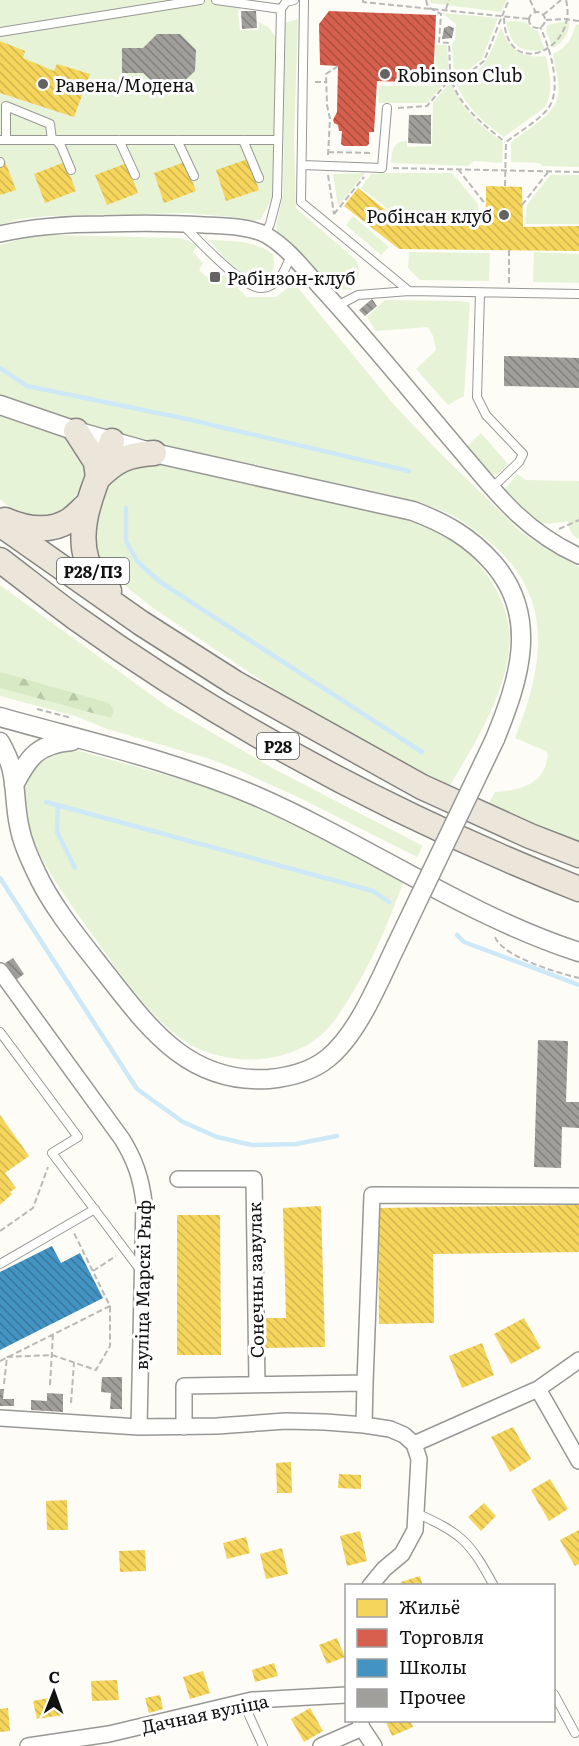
<svg xmlns="http://www.w3.org/2000/svg" width="579" height="1746" viewBox="0 0 579 1746" font-family="Literata,serif">
  <defs>
    <pattern id="forest-firs" width="22" height="20" patternUnits="userSpaceOnUse" patternTransform="scale(1.5)"><rect width="22" height="20" fill="#d8eac5"/><path d="M5 1l3.5 6h-7zM16 11l3.5 6h-7z" fill="#b8c8a8"/></pattern>
    <pattern id="homes-back-hatch" width="6" height="6" patternUnits="userSpaceOnUse" patternTransform="scale(1.5)"><rect width="6" height="6" fill="#f6d55c"/><path d="M-1 5l2 2M0 0l6 6M5-1l2 2" fill="none" stroke="#d2b64f"/></pattern>
    <pattern id="shops-back-hatch" width="6" height="6" patternUnits="userSpaceOnUse" patternTransform="scale(1.5)"><rect width="6" height="6" fill="#d6604d"/><path d="M-1 5l2 2M0 0l6 6M5-1l2 2" fill="none" stroke="#ac4e3f"/></pattern>
    <pattern id="schools-back-hatch" width="6" height="6" patternUnits="userSpaceOnUse" patternTransform="scale(1.5)"><rect width="6" height="6" fill="#4393c3"/><path d="M-1 5l2 2M0 0l6 6M5-1l2 2" fill="none" stroke="#37779d"/></pattern>
    <pattern id="building-back-hatch" width="6" height="6" patternUnits="userSpaceOnUse" patternTransform="scale(1.5)"><rect width="6" height="6" fill="#a19f9c"/><path d="M-1 5l2 2M0 0l6 6M5-1l2 2" fill="none" stroke="#82807e"/></pattern>
  </defs>
  <rect width="100%" height="100%" fill="#fdfcf7"/>
  <path fill="#e7f3d7" d="M0 0H247L238 11 240 30H258L259 22 268 27 276 37 272 198 261 219 254 221 233 217 185 213 49 216 20 219 0 225Z
    M429 0H507L501 12 431 3Z
    M442 13 498 18 482 59 463 75 454 74 452 44 455 40 456 24Z
    M298 19 294 141 296 208 357 261C360 273 360 282 350 290L336 289 330 284 277 233 276 227 283 195 285 23Z
    M506 21C511 22 521 20 526 23 531 26 532 30 538 31L545 50C520 53 511 46 506 21Z
    M567 21 569 22C570 33 563 43 553 48L546 31 547 25Z
    M576 24 579 25V167L543 166 539 163 511 162V142C525 131 555 115 558 96 560 83 555 67 553 54 567 48 572 38 576 24Z
    M501 27C509 50 522 59 546 56 549 73 555 93 544 108L504 137C482 122 465 106 455 81 484 78 491 51 501 27Z
    M436 45H447L449 78 427 103H378L379 86H434Z
    M451 82C463 111 478 124 503 142L502 163 474 161 468 166 391 163C392 151 393 141 407 141V147L432 146 433 102Z
    M365 173 338 206 333 174Z
    M384 173H452L478 204V222H404L361 188 371 174Z
    M550 175H579V224H525L527 205Z
    M353 216 389 247 381 255 346 225Z
    M57 235 179 238 189 241 197 246 193 252 203 263 199 270 213 283 224 275 247 297H276L294 283 395 406 440 453 520 531 543 547 579 567V842L488 805 495 792C513 791 535 788 544 769 546 765 547 760 548 755L546 751 515 738C547 658 555 588 477 532 470 527 462 521 455 517 427 502 394 496 364 489 331 482 299 475 266 467 235 460 204 454 173 447 154 443 134 441 116 435 77 424 37 411 0 396V245L28 237Z
    M209 240C232 241 254 240 273 254 275 263 275 271 267 276 245 288 221 253 209 240Z
    M409 252 490 253 489 281 420 280 408 268Z
    M534 252 579 254V283L533 282Z
    M385 300 461 301 470 303 464 396 448 405 416 369 436 350 433 336 428 327 376 331 367 317Z
    M0 414 70 438 83 460 85 480 82 493 73 503 60 512 49 517 34 516 12 509 0 499Z
    M481 433 508 464 497 475C486 473 469 457 467 446Z
    M147 459 411 518C420 522 431 526 440 531 477 555 508 592 510 638 510 656 504 679 497 696 485 729 465 759 448 789L297 704 153 608 109 573 96 556 90 538 104 484 117 471Z
    M517 474 526 480 579 481V539C571 535 569 529 568 521L550 524 538 523 506 494V488Z
    M0 585 168 707 276 770 423 846 417 857 302 799 236 769 210 759 107 729 75 716 0 696Z
    M57 750H76L202 785 252 804 296 825 404 880C388 924 373 961 348 1000 340 1013 332 1026 320 1036 285 1065 230 1066 191 1045 155 1025 118 971 94 937 74 909 53 881 37 849 32 839 25 817 24 806 21 788 26 778 32 762Z"/>
  <path fill="url(#forest-firs)" d="M0 672 109 703 114 710 111 718 0 688Z"/>
  <path fill="url(#homes-back-hatch)" d="M0 41 25 51 23 58 54 71 57 64 90 74 74 117 0 93Z
    M248 159 259 190 226 201 216 170Z
    M5 161 16 190 0 195V163Z
    M65 162 76 191 45 203 34 174Z
    M185 162 196 191 164 203 154 173Z
    M127 163 138 193 107 205 95 175Z
    M486 186 522 187 523 227 579 226V251L399 249 344 206 358 188 404 225H486Z
    M0 1115 29 1156 5 1173 16 1188 10 1192 12 1194 0 1205Z
    M579 1205V1252L433 1254 434 1323 379 1324 378 1208Z
    M321 1206 325 1347 264 1348 263 1318H286L283 1208Z
    M177 1215H220L221 1355H177Z
    M524 1318 541 1348 511 1364 494 1334Z
    M482 1343 494 1375 462 1388 449 1356Z
    M513 1427 531 1459 510 1472 491 1437Z
    M291 1462 292 1493H277L276 1463Z
    M339 1474 361 1475V1489L338 1488Z
    M550 1479 568 1509 549 1521 531 1490Z
    M67 1500 68 1530H47L46 1501Z
    M484 1503 496 1516 481 1531 468 1517Z
    M579 1530V1564L575 1566 560 1540Z
    M360 1531 367 1561 347 1566 340 1536Z
    M246 1537 250 1553 227 1559 223 1543Z
    M282 1548 288 1574 266 1579 260 1554Z
    M145 1550 146 1571 120 1572 119 1551Z
    M420 1576 423 1586H402L401 1582Z
    M337 1638 345 1657 327 1664 319 1645Z
    M274 1663 278 1676 255 1682 252 1670Z
    M203 1671 210 1693 190 1699 183 1677Z
    M117 1680 119 1700 92 1701 91 1681Z
    M160 1695 163 1709 149 1713 145 1698Z
    M58 1696 63 1715 37 1719 33 1701Z
    M8 1708 10 1731 0 1732V1709Z
    M310 1708 323 1731 304 1742 291 1719Z
    M385 1720H410L413 1727 392 1736Z"/>
  <path fill="url(#shops-back-hatch)" d="M329 11 436 15 433 83 377 81 374 132H369V144L367 146H344L341 144 342 131H339L338 125 334 123 333 120 337 112 338 66 320 65 319 24Z"/>
  <path fill="url(#schools-back-hatch)" d="M52 1246 61 1263 80 1253 103 1298 0 1350V1272Z"/>
  <g fill="none" stroke-linecap="round" stroke-linejoin="round">
    <path stroke="#cde8f7" stroke-width="4.5" d="M0 368 27 386 182 418 409 471
      M126 508V541L137 561 160 582 422 752
      M46 802 373 891 389 902
      M58 805 57 832 75 868
      M0 878 137 1089 183 1122 217 1137 252 1145 296 1144 337 1136
      M457 935 464 942 579 985"/>
  </g>
  <path fill="url(#building-back-hatch)" d="M241 11H256L257 28 242 29Z
    M449 26 454 28 452 38 442 39 444 28Z
    M157 34H180L196 50 195 71 178 87 155 84 143 73H122V48H143Z
    M409 115H431V144L408 143Z
    M372 299 377 306 365 316 359 310Z
    M504 356 579 358V388L504 386Z
    M13 958 24 974 16 980 5 963Z
    M538 1040 568 1041 566 1102H579V1128L562 1127 561 1168 534 1167Z
    M102 1377H122V1409H110L111 1393 101 1392Z
    M0 1389H4L3 1399H14V1406H0Z
    M47 1393 63 1394V1412L31 1410V1400L47 1401Z"/>
  <g fill="none" stroke-linecap="round" stroke-linejoin="round">
    <g stroke="#979795" stroke-width="10">
      <path id="service" d="M216 0 281 9 277 197 270 224 265 234
        M304 0 301 202 409 291
        M281 9 286 2 294 0
        M0 32 200 0
        M0 140H277
        M6 140V106L50 124 52 140
        M56 140 61 146 71 170
        M119 140 135 175
        M177 140 194 176
        M243 140 259 178
        M0 162V163
        M302 165 382 168 387 108
        M184 226C198 240 244 290 262 288 279 287 286 268 291 255
        M480 293 477 397 486 415 523 454 519 462 492 488
        M337 306 358 295 409 291 579 294
        M0 1032 78 1137 52 1153 141 1271
        M0 1264 95 1209
        M416 1513C462 1533 470 1542 494 1586
        M554 1694 575 1733
        M243 1702 263 1746"/>
    </g>
    <g stroke="#979795" stroke-width="18">
      <path id="minor" d="M0 234C35 226 68 224 104 224 137 223 171 223 204 225 224 226 249 226 266 235 287 247 303 268 319 286 367 338 412 394 458 448 496 493 524 531 579 556
        M0 971 122 1139C135 1160 141 1178 144 1202L139 1427
        M178 1179H254L257 1384
        M365 1383 372 1195 579 1196
        M538 1389 579 1461
        M0 1418 139 1427 217 1426 286 1421 325 1422 364 1425 390 1429 404 1435 414 1444 419 1459 415 1530 402 1554 384 1569 370 1586
        M184 1427V1386L365 1383 364 1425
        M414 1444 538 1389 579 1360
        M360 1720 362 1728 374 1746
        M28 1746 109 1734 252 1700 346 1695
        M321 1746 362 1728"/>
    </g>
    <g stroke="#979795" stroke-width="21">
      <path id="tertiary" d="M0 405 76 431 154 453 413 511C445 523 470 537 493 563 540 617 519 680 495 739
        M0 717C85 741 175 761 256 796 366 844 465 915 579 952
        M0 742C5 751 10 761 12 771 16 789 15 807 19 825 22 842 29 857 36 872 51 905 78 938 100 966 146 1024 185 1084 269 1079 290 1077 311 1072 328 1058 358 1034 379 981 396 946
        M14 785C29 756 38 744 72 741"/>
    </g>
    <g stroke="#858482" stroke-width="27">
      <path id="trunk" d="M76 431 96 462 98 478
        M98 478C117 459 128 455 154 453
        M5 520C26 529 50 533 70 520 77 515 83 508 89 503
        M0 524 141 623 235 683 422 787 530 836 579 855
        M0 560C25 579 50 599 76 618 231 729 402 819 579 889
        M109 591C105 587 100 583 96 578 66 538 97 482 112 441"/>
    </g>
    <path stroke="#b9b9b8" stroke-width="2" stroke-dasharray="6 3" stroke-linecap="butt" d="M363 0V2L530 19
      M426 0 428 7 441 14 439 42 449 43C450 54 449 66 451 77 457 105 484 125 505 142
      M530 0 536 13
      M446 9 449 0
      M529 20a8 8 0 1 1 16 0a8 8 0 1 1-16 0Z
      M543 15 561 0
      M504 18C506 82 579 50 566 0
      M546 20 564 19 579 21
      M315 82H326
      M398 108 427 106 451 78 464 77 484 61 507 4 510 0
      M328 152 373 153
      M328 155 330 119 327 105 326 74 338 66
      M393 168 579 172
      M458 169 486 205
      M328 175 334 214
      M505 186 506 142C519 132 535 123 546 111 564 92 550 48 540 27
      M522 205 548 172
      M334 214 364 177
      M509 283V250
      M559 529 579 520
      M37 709 72 718
      M495 937C503 957 558 973 579 978
      M0 1231 33 1208 48 1167
      M93 1271 116 1256
      M0 1361 110 1306 74 1233
      M4 1384 7 1357 52 1355 96 1370 110 1346V1306
      M50 1385 53 1334
      M71 1403 74 1363"/>
    <use href="#service" stroke="#fffffe" stroke-width="8"/>
    <use href="#minor" stroke="#fffffe" stroke-width="15"/>
    <use href="#tertiary" stroke="#fffffe" stroke-width="18"/>
    <use href="#trunk" stroke="#ece5da" stroke-width="24"/>
    <g stroke="#979795" stroke-width="21" stroke-linecap="butt">
      <path id="tertiary-bridge" d="M396 946 495 739"/>
    </g>
    <use href="#tertiary-bridge" stroke="#fffffe" stroke-width="18"/>
  </g>
  <g fill="#646362" stroke="#fff" stroke-width="2">
    <circle cx="385" cy="74" r="6"/>
    <circle cx="43" cy="84" r="6"/>
    <circle cx="504" cy="215" r="6"/>
    <rect x="209" y="271" width="12" height="12" rx="3"/>
  </g>
  <g text-anchor="middle" dominant-baseline="central" stroke-width="6" stroke-linejoin="round" paint-order="stroke">
    <g fill="#fff" stroke="#585858" stroke-width="1.5">
      <rect x="57" y="558" width="72" height="26" rx="4.5"/>
      <rect x="257" y="733" width="42" height="26" rx="4.5"/>
    </g>
    <g font-size="16" font-weight="bold" fill="#111">
      <text x="93" y="571">Р28/П3</text>
      <text x="278" y="746">Р28</text>
    </g>
    <g font-size="18" fill="#111" stroke="#fff" text-anchor="start">
      <text x="397" y="74">Robinson Club</text>
      <text x="55" y="84">Равена/Модена</text>
      <text x="492" y="215" text-anchor="end">Робінсан клуб</text>
      <text x="227" y="277">Рабінзон-клуб</text>
    </g>
    <g font-size="18" fill="#111" stroke="#fff">
      <text transform="translate(255 1280) rotate(-91)">Сонечны завулак</text>
      <text transform="translate(142 1285) rotate(-89)">вуліца Марскі Рыф</text>
      <text transform="translate(205 1713) rotate(-12)">Дачная вуліца</text>
    </g>
  </g>
  <rect x="345" y="1584" width="210" height="138" fill="#ffffff" stroke="#a0a0a0" stroke-width="1.5"/>
  <rect x="357" y="1599" width="30" height="18" fill="#f6d55c" stroke="#a0a0a0" stroke-width="1.5"/>
  <text x="399" y="1614" font-size="18" fill="#111111">Жильё</text>
  <rect x="357" y="1629" width="30" height="18" fill="#d6604d" stroke="#a0a0a0" stroke-width="1.5"/>
  <text x="399" y="1644" font-size="18" fill="#111111">Торговля</text>
  <rect x="357" y="1659" width="30" height="18" fill="#4393c3" stroke="#a0a0a0" stroke-width="1.5"/>
  <text x="399" y="1674" font-size="18" fill="#111111">Школы</text>
  <rect x="357" y="1689" width="30" height="18" fill="#a19f9c" stroke="#a0a0a0" stroke-width="1.5"/>
  <text x="399" y="1704" font-size="18" fill="#111111">Прочее</text>
  <g transform="translate(54 1692) rotate(1)" stroke="#ffffff" stroke-width="4.5" paint-order="stroke">
  <path d="M0-4.5L10 22L0 15L-10 22Z" fill="#111111"/>
  <text y="-9" font-size="16" font-weight="bold" text-anchor="middle" fill="#111111">С</text>
  </g>
</svg>
